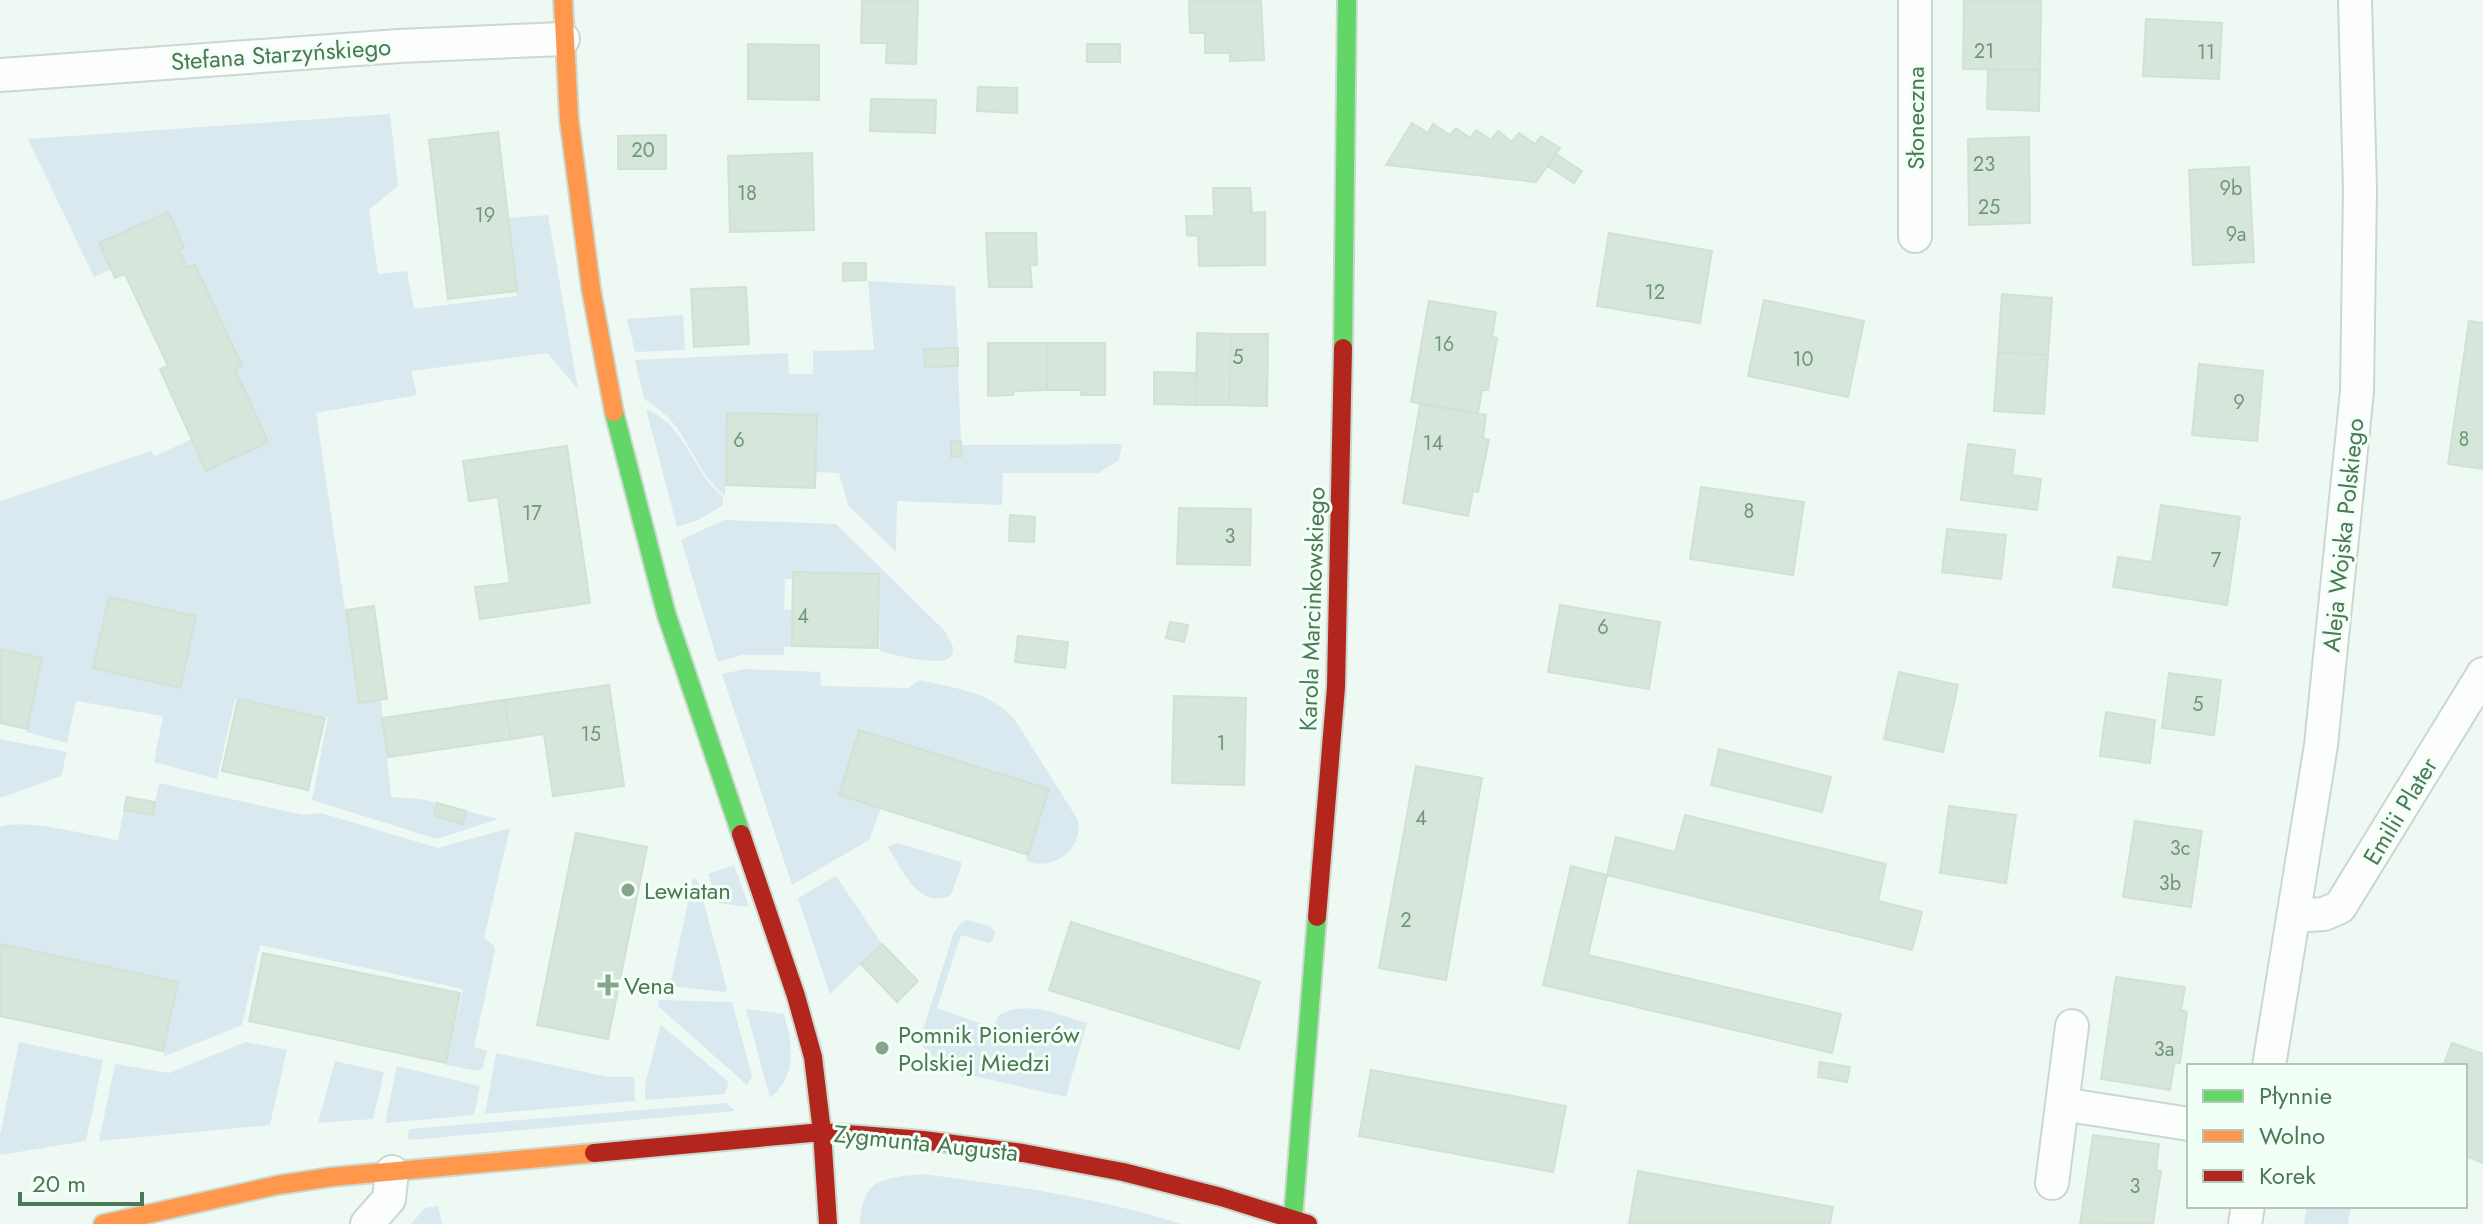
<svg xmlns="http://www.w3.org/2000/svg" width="2483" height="1224" viewBox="0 0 2483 1224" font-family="Jost,sans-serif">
  <rect width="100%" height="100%" fill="#eef9f3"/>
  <path fill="#d9e9ef" d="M390 114 398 186 369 210 378 274 407 271 414 309 517 296 509 218 548 215 578 389 547 353 411 371 417 395 316 413 359 703 381 700 391 797 420 799 437 803 434 816 462 824 466 811 498 819 437 839 312 800 328 717 235 699 217 779 154 762 163 716 76 701 67 743 26 732 42 659 0 649V501L151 451 155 456 192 439 206 471 268 442 235 369 241 366 195 265 187 268 178 250 184 247 168 212 99 243 111 269 94 277 28 139Z
    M868 281 955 286 958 348 925 349V367L958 366 961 441 951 442 962 456 961 445 1122 444 1119 460 1099 473H1003L1002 505 897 501 896 552 848 505 839 473 815 472 727 413 725 496C703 478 693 451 677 428 669 416 656 407 644 399L635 360 788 353 789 374H813V351L874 350Z
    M683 315 685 350 635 352 627 319Z
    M646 409C685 424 693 472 723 497V505L698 520 677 527Z
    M724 520 836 524 945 631 953 647C953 652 954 654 949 658 940 666 891 655 880 651L879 574 794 572 793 579H785L784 609 792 610V646L784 647V655H741L718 662 681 540Z
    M745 669 820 672 821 686 909 688 919 680C953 688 991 691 1015 720L1078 820C1083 849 1054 872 1026 861L1048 789 859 730 839 795 881 808 869 840 792 885 722 674Z
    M0 739 67 752 61 776 0 798Z
    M159 783 303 815 321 813 438 848 510 828 484 938 493 945 495 950 474 1047 487 1051 483 1067 479 1071 446 1065 463 989 260 945 242 1025 165 1056 163 1051 177 981 0 944V827C23 817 91 836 118 840L124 810 153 815Z
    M897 843 961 862V867L951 895C919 911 901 868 888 847Z
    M734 865 749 907 718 903 708 874Z
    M836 876 882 944 830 994 798 898Z
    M693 878 698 881 727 989 725 992 670 986Z
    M967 920 990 926 995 932 993 940 988 943 961 935 937 1008 993 1028 999 1015C1027 999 1059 1015 1087 1023L1066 1097 969 1075 963 1077 928 1053 919 1042 954 932 961 923Z
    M659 1000 732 1002 752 1076 747 1085 658 1006Z
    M746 1009 784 1014C792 1045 798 1075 770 1098Z
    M661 1025 729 1082 725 1094 645 1100V1084Z
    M19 1042 103 1060 86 1141 0 1155V1135Z
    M246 1042 287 1050 270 1125 99 1141 115 1064 169 1073Z
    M496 1053 608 1077H634L635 1101 485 1114Z
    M335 1061 384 1072 373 1119 318 1123Z
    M397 1066 480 1086 474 1115 385 1123Z
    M726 1103 735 1111 410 1140 407 1138 409 1129Z
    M921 1174C1009 1185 1097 1197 1181 1224H860C863 1178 882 1179 921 1174Z
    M438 1206 442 1224H411L425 1208Z
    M2307 1206H2351L2348 1224H2304Z"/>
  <path fill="#d6e6da" stroke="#d0e2d5" stroke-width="2" d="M862 0H918L916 64 886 63 887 43H861Z
    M1189 0H1261L1264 60 1230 61V53H1205V33H1190Z
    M1964 0H2041L2040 70 1963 69Z
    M2146 19 2222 23 2219 79 2143 76Z
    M748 44 819 45V100L748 99Z
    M1087 44H1120V62H1087Z
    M1988 69 2040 70 2039 111 1987 109Z
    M978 87 1017 88V113L977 111Z
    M871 99 936 100 935 133 870 131Z
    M1412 123 1428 133 1433 124 1450 135 1456 128 1470 138 1476 130 1491 140 1498 131 1512 142 1519 133 1535 144 1541 136 1560 148 1536 182 1386 165Z
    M498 132 517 291 448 299 429 140Z
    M666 135V169H618V136Z
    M2029 137 2030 223 1969 225 1968 139Z
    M812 153 814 230 730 232 728 156Z
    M1556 154 1582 171 1574 183 1548 166Z
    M2249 167 2254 262 2193 265 2189 170Z
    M1213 188H1250L1252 213 1265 212V265L1199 266 1198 236 1187 235 1186 216H1214Z
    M168 212 184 247 178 250 187 268 195 265 242 366 235 369 268 442 206 471 160 369 168 366 125 274 115 278 99 243Z
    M986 233H1036L1037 265H1030L1032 287H989Z
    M1609 233 1712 251 1700 323 1597 306Z
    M843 263H866V280L843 281Z
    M746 287 749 344 694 347 691 289Z
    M2002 294 2052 298 2048 355 1998 352Z
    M1764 300 1864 321 1848 397 1748 376Z
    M1429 301 1496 312 1492 337 1497 338 1488 390H1482L1478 413 1411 402Z
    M2469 321 2483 323V469L2448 464Z
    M1197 333 1231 334 1229 405H1196Z
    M1231 334H1268L1267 406 1229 405Z
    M988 343H1047V390L1014 391 1013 395 988 396Z
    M1047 343H1105V395H1081V390H1047Z
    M958 348V366L925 367 924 349Z
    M1998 352 2048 355 2044 414 1994 411Z
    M2199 364 2263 371 2257 441 2192 435Z
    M1154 372 1196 373V405L1154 404Z
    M1420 404 1486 415 1483 438 1489 440 1478 492 1473 491 1468 516 1403 503Z
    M727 413 817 415 815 488 726 485Z
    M961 441 962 456 951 457V442Z
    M1968 444 2015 450 2012 475 2041 479 2037 510 1961 500Z
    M567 446 590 603 480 619 475 587 510 583 498 497 469 501 463 461Z
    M1701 487 1804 502 1793 575 1690 559Z
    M2161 505 2240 517 2227 605 2113 587 2118 557 2152 562Z
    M1179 508 1251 509 1250 565 1177 564Z
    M1010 515 1035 517 1034 542 1009 541Z
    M1947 529 2006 535 2001 579 1942 572Z
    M793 572 879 574 878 648 792 646Z
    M109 597 196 616 180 688 93 668Z
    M1560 605 1660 622 1649 689 1548 672Z
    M374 606 387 699 359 703 346 610Z
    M1170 622 1188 625 1184 642 1166 638Z
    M1018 636 1068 642 1065 668 1015 662Z
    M0 649 42 658 27 729 0 723Z
    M1899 672 1958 685 1943 752 1884 739Z
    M2169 673 2221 680 2214 735 2162 728Z
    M609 685 624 786 553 796 544 734 511 739 504 700Z
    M1174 696 1246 698 1244 785 1172 783Z
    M238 699 325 718 308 790 222 771Z
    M504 700 511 739 388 757 382 718Z
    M2106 712 2155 720 2150 763 2100 756Z
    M859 730 1049 789 1028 855 839 795Z
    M1719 749 1831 777 1822 812 1711 785Z
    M1416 766 1482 778 1446 980 1379 968Z
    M127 797 155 802 153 815 124 810Z
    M437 803 466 811 463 824 434 816Z
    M1949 806 2016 815 2006 883 1940 873Z
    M1685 815 1886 864 1878 901 1922 912 1912 950 1607 875 1616 837 1675 852Z
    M2135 821 2202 831 2191 907 2123 897Z
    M576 833 647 847 608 1039 537 1025Z
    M1571 866 1607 875 1588 955 1841 1014 1832 1053 1543 985Z
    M1071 922 1260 982 1239 1049 1049 990Z
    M0 944 178 982 163 1051 0 1016Z
    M882 944 918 981 897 1002 861 964Z
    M263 953 460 993 446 1063 249 1021Z
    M2116 977 2185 987 2181 1010 2187 1012 2180 1063 2174 1064 2170 1090 2101 1079Z
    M2452 1043 2483 1054V1163L2465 1156V1066H2443Z
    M1820 1062 1850 1067 1847 1082 1818 1077Z
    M1371 1070 1566 1106 1553 1172 1359 1136Z
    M2093 1135 2159 1144 2156 1170 2161 1171 2153 1223 2080 1224Z
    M1638 1171 1833 1207 1830 1224H1629Z"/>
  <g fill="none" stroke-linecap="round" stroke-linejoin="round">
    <g stroke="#cad8cf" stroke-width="36">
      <path id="street" d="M0 75 399 46 563 39
        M1915 236V0
        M2294 916 2324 914 2340 907 2483 674
        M2269 1066 2321 745 2357 391 2360 190 2355 0
        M2062 1104 2189 1124
        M2052 1183 2072 1026
        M367 1224 389 1199 392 1172
        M2245 1224 2248 1206"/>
    </g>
    <g stroke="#cad9ce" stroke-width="22">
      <path id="fast" d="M1343 348 1347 0
        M614 412 666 613 741 834
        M1293 1218 1317 917"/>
    </g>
    <g stroke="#cad9ce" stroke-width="22">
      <path id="slow" d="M563 0 569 119 591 289 614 412
        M103 1224 278 1185 331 1177 594 1153"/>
    </g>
    <g stroke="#cad9ce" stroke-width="22">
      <path id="jam" d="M741 834 796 996 813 1057 822 1132 828 1224
        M1317 917 1336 687 1343 348
        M594 1153 822 1132 923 1140 1023 1153 1123 1172 1221 1197 1308 1224"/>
    </g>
    <use href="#street" stroke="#fcfefd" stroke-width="32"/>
    <use href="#fast" stroke="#63d668" stroke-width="18"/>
    <use href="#slow" stroke="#ff974d" stroke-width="18"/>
    <use href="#jam" stroke="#b3261e" stroke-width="18"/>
  </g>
  <g fill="#85a68c" stroke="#f1fff7" stroke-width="3">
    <circle cx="628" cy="890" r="8"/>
    <path d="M604 973h8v8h8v8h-8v8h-8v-8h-8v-8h8z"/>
    <circle cx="882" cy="1048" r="8"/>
  </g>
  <g text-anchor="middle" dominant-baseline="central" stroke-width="6" stroke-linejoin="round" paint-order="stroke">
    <g font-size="20" fill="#719678">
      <text x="1984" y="51">21</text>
      <text x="2206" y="52">11</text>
      <text x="643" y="150">20</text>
      <text x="1984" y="164">23</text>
      <text x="2231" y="188">9b</text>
      <text x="747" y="193">18</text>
      <text x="1989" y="207">25</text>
      <text x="485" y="215">19</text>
      <text x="2236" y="234">9a</text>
      <text x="1655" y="292">12</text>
      <text x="1444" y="344">16</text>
      <text x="1238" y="357">5</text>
      <text x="1803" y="359">10</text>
      <text x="2239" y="402">9</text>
      <text x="2464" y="439">8</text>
      <text x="739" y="440">6</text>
      <text x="1433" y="443">14</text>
      <text x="1749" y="511">8</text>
      <text x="532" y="513">17</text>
      <text x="1230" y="536">3</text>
      <text x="2216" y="560">7</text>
      <text x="803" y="616">4</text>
      <text x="1603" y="627">6</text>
      <text x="2198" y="704">5</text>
      <text x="591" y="734">15</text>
      <text x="1221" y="743">1</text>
      <text x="1421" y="818">4</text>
      <text x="2180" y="848">3c</text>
      <text x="2170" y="883">3b</text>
      <text x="1406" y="920">2</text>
      <text x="2164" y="1049">3a</text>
      <text x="2135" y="1186">3</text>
    </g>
    <g font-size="24" fill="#4c7955" stroke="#f1fff7">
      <text transform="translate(281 54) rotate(-4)">Stefana Starzyńskiego</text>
      <text transform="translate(1915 118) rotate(-90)">Słoneczna</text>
      <text transform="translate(2343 535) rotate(-84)">Aleja Wojska Polskiego</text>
      <text transform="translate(1312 609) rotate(-88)">Karola Marcinkowskiego</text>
      <text transform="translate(2400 811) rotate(-59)">Emilii Plater</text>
      <text transform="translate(926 1143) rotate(6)">Zygmunta Augusta</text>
    </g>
    <g font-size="24" fill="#4c7955" stroke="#f1fff7" text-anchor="start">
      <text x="644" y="890">Lewiatan</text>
      <text x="624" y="985">Vena</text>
      <text x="898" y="1034">Pomnik Pionierów<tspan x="898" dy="28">Polskiej Miedzi</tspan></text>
    </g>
  </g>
  <rect x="2187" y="1064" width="280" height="144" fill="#f1fff7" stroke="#afc9b6" stroke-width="2"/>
  <rect x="2203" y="1090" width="40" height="12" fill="#63d668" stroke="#afc9b6" stroke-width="2"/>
  <text x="2259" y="1104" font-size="24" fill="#4c7955">Płynnie</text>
  <rect x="2203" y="1130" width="40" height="12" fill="#ff974d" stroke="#afc9b6" stroke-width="2"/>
  <text x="2259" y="1144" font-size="24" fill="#4c7955">Wolno</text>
  <rect x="2203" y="1170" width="40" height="12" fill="#b3261e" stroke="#afc9b6" stroke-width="2"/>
  <text x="2259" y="1184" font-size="24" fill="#4c7955">Korek</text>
  <path d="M20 1192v12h122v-12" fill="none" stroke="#4c7955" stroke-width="4"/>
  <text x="32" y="1192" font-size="24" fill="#4c7955" stroke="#f1fff7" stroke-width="6" paint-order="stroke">20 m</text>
</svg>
